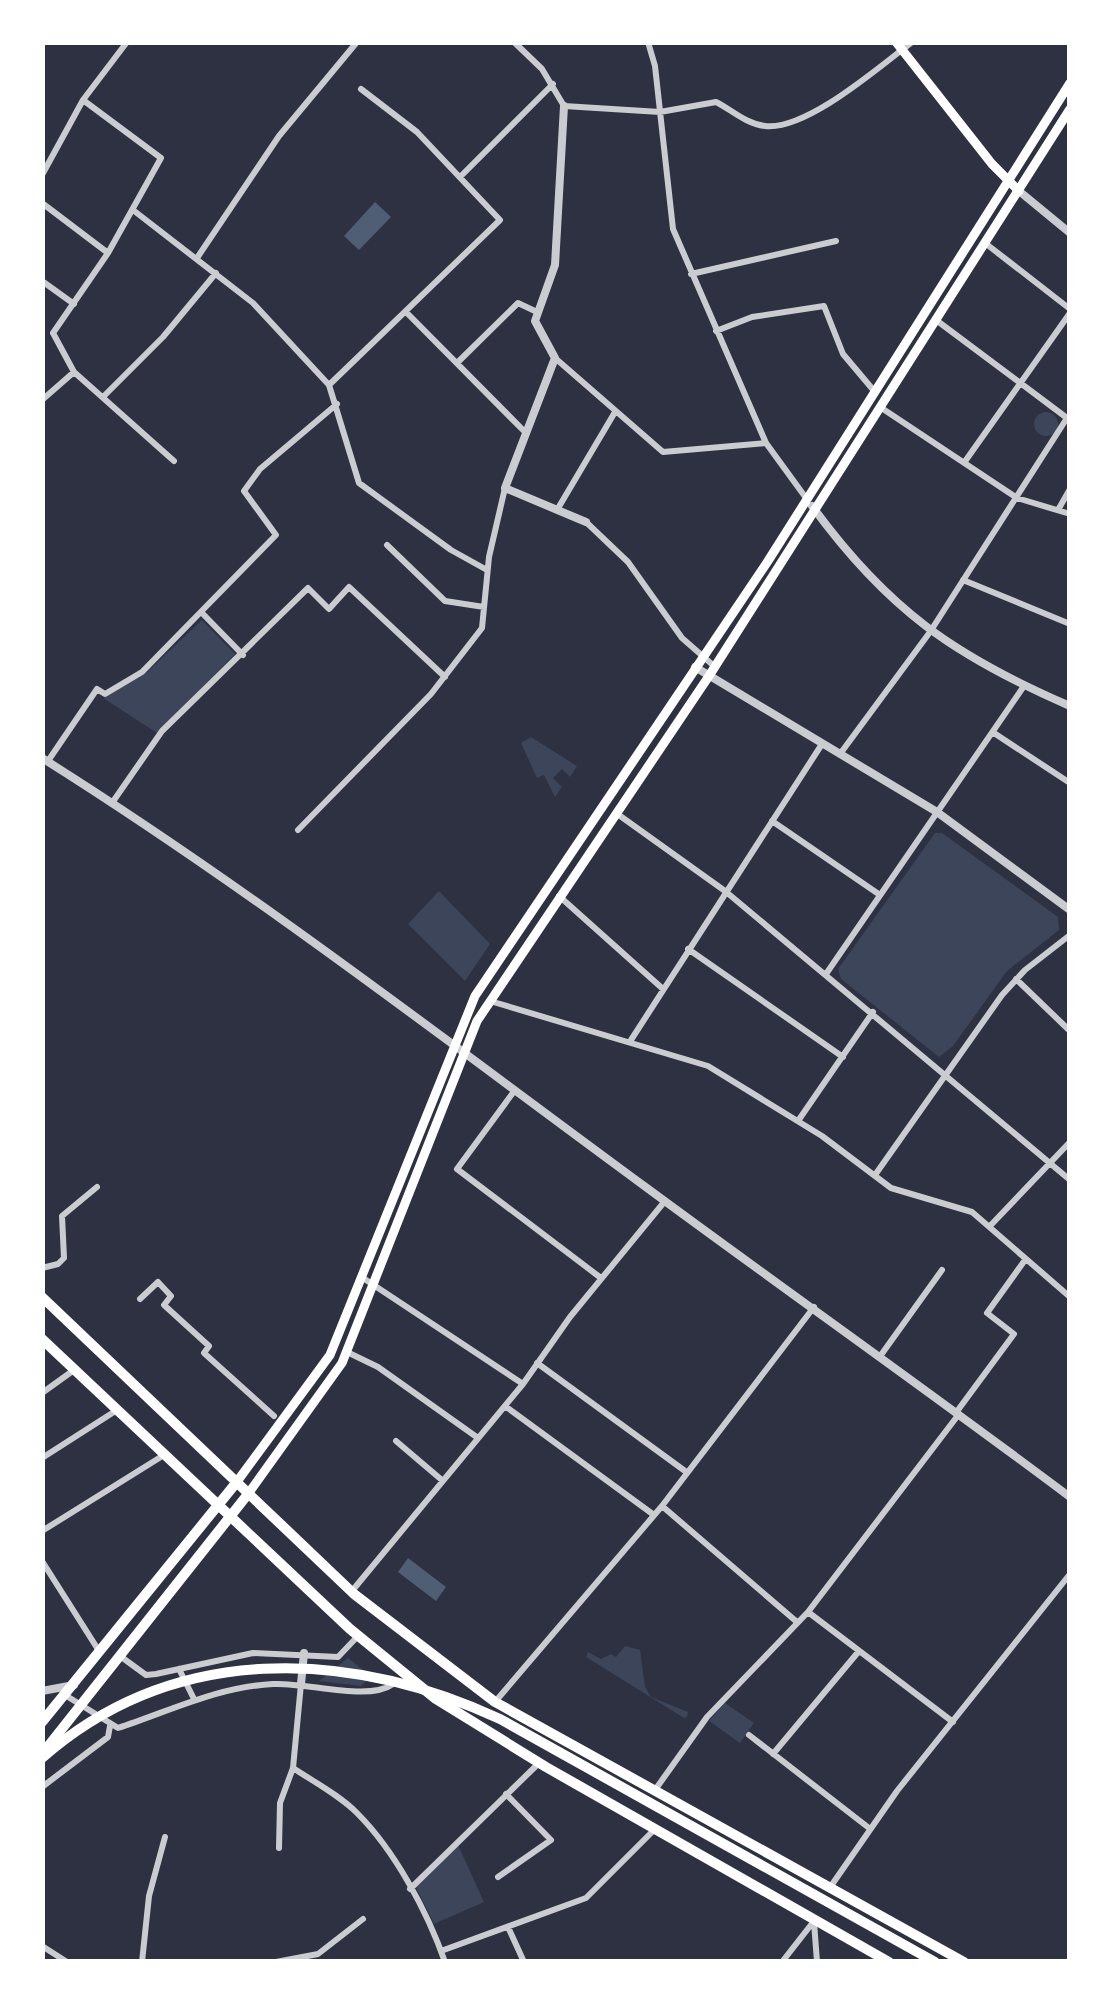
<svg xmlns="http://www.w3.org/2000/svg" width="1112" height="2004" viewBox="0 0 1112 2004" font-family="'Exo 2',sans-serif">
  <rect width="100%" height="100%" fill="#2d3142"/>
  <path fill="#3c4559" d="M1034 424a12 12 0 1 1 24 0a12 12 0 1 1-24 0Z
    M202 620 235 654 157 733 103 698 147 672Z
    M531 737 577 766 570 777 562 769 553 778 562 787 555 797 544 775 537 778 521 743Z
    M935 833H942L1058 917 1059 930 1007 971 953 1046 939 1057 841 979 838 969Z
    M439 891 490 944 465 981 408 924Z
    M625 1646 640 1650 645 1687 651 1697 688 1712 687 1717 684 1718 586 1657 588 1652 601 1659 611 1654 616 1657Z
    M348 1658 371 1676 361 1686 319 1681Z
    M725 1703 754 1723 740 1743 709 1721Z
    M458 1845 484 1902 434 1924 416 1887Z"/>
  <path fill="#4f5d75" d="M375 202 391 217 359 250 344 236Z
    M408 1558 446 1587 436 1601 398 1572Z"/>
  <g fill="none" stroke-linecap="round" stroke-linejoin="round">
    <path stroke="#caccd0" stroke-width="6" d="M514 42 542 69 564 106 660 112 716 102C732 110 746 124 765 126 806 131 879 67 912 42
      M648 42 655 66 673 229 766 443 806 498
      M361 89 417 132 500 220 329 385 359 483 451 550 487 570
      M83 100 161 158 108 253 53 333 74 372 174 461
      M42 175 83 100 127 42
      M460 177 553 84
      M42 203 108 253
      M133 210 253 303 329 385
      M985 243 1070 309
      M197 258 279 136 357 42
      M691 274 836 241
      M42 281 74 304
      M406 312 524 431
      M716 331 752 317 824 306 843 354 875 392
      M555 358 663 452 766 443
      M458 362 518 303 537 312
      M103 397 163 337 216 273
      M42 400 74 372
      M880 407 1017 498 1070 514
      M966 460 1070 313
      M557 510 615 412
      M1058 510 1070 489
      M586 522 628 562 682 638 714 666
      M387 545 445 601 484 607
      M963 580 1070 624
      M203 614 243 655
      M994 733 1070 783
      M840 754 930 632 1067 418 936 320
      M48 761 97 689 105 694 142 672 276 535 244 491 260 469 337 404
      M112 803 162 731 308 588 329 609 349 587 445 677
      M616 813 725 891 1070 1180
      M772 821 880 895
      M298 830 431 694 482 628 489 557 505 488
      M559 896 663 989
      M688 949 843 1057
      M826 974 1024 686
      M1016 979 1070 1031
      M490 1001 708 1066 822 1136 891 1188 972 1212 1070 1297
      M631 1040 822 744
      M515 1090 457 1169 601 1278
      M798 1121 873 1012
      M875 1175 1002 995 1025 970 1070 935
      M990 1226 1070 1142
      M42 1268 58 1264 64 1258 62 1216 97 1187
      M363 1278 523 1384
      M140 1299 158 1282 171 1296 164 1305 209 1346 204 1353 274 1416
      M347 1352 378 1367 478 1438
      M881 1355 942 1270
      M537 1363 685 1471
      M42 1393 74 1370
      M505 1406 654 1515
      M958 1410 1014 1334 987 1313 1025 1260
      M396 1441 443 1481
      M42 1458 117 1410
      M662 1506 797 1622
      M42 1531 164 1455
      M42 1561 99 1651
      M352 1591 523 1384 570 1317 665 1201
      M808 1612 953 1722
      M120 1656 146 1675 156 1674 253 1653 338 1657 358 1636
      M179 1669 194 1699
      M65 1695 118 1728C170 1711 217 1687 273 1684 307 1682 368 1702 393 1684
      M495 1702 662 1506 814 1307
      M749 1735 869 1828
      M773 1754 859 1651
      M293 1768C314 1782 339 1795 357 1813 395 1851 427 1911 445 1962
      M42 1787 108 1737 110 1726
      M655 1790 707 1717 808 1612 959 1414
      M279 1848 280 1803 293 1768 301 1684
      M498 1877 551 1840 506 1794
      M831 1886 897 1791 1070 1574
      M410 1889 539 1763
      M814 1922 817 1962
      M508 1927 524 1962
      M42 1946 67 1962
      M441 1951 586 1898 654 1830
      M142 1962 149 1896 165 1837
      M276 1962 318 1954 363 1919
      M782 1962 814 1921"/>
    <path stroke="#caccd0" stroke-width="8" d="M564 106 555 265 535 321 555 358 505 488 586 522
      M1019 191 1070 233
      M812 506C887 609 954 656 1070 706
      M695 667 937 812 1070 910
      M42 758C252 890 448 1042 647 1188 788 1292 930 1392 1070 1497
      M301 1684 304 1653
      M42 1691 74 1685"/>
    <path stroke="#fff" stroke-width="9" d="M896 42 992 164 1019 191"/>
    <path stroke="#fff" stroke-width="9" d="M236 1483 330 1355 475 996 768 561 1070 83
      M248 1494 342 1363 477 1021 709 676 1070 109"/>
    <path stroke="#fff" stroke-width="10" d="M42 1297 354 1594 495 1702 964 1962
      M42 1339 350 1629 436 1699 546 1767 889 1962
      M42 1722 236 1483
      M42 1754 248 1494"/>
    <path stroke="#fff" stroke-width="10" d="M42 1758C174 1642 349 1649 500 1719L935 1962"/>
  </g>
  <rect width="1112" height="2004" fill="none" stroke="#ffffff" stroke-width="90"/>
</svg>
